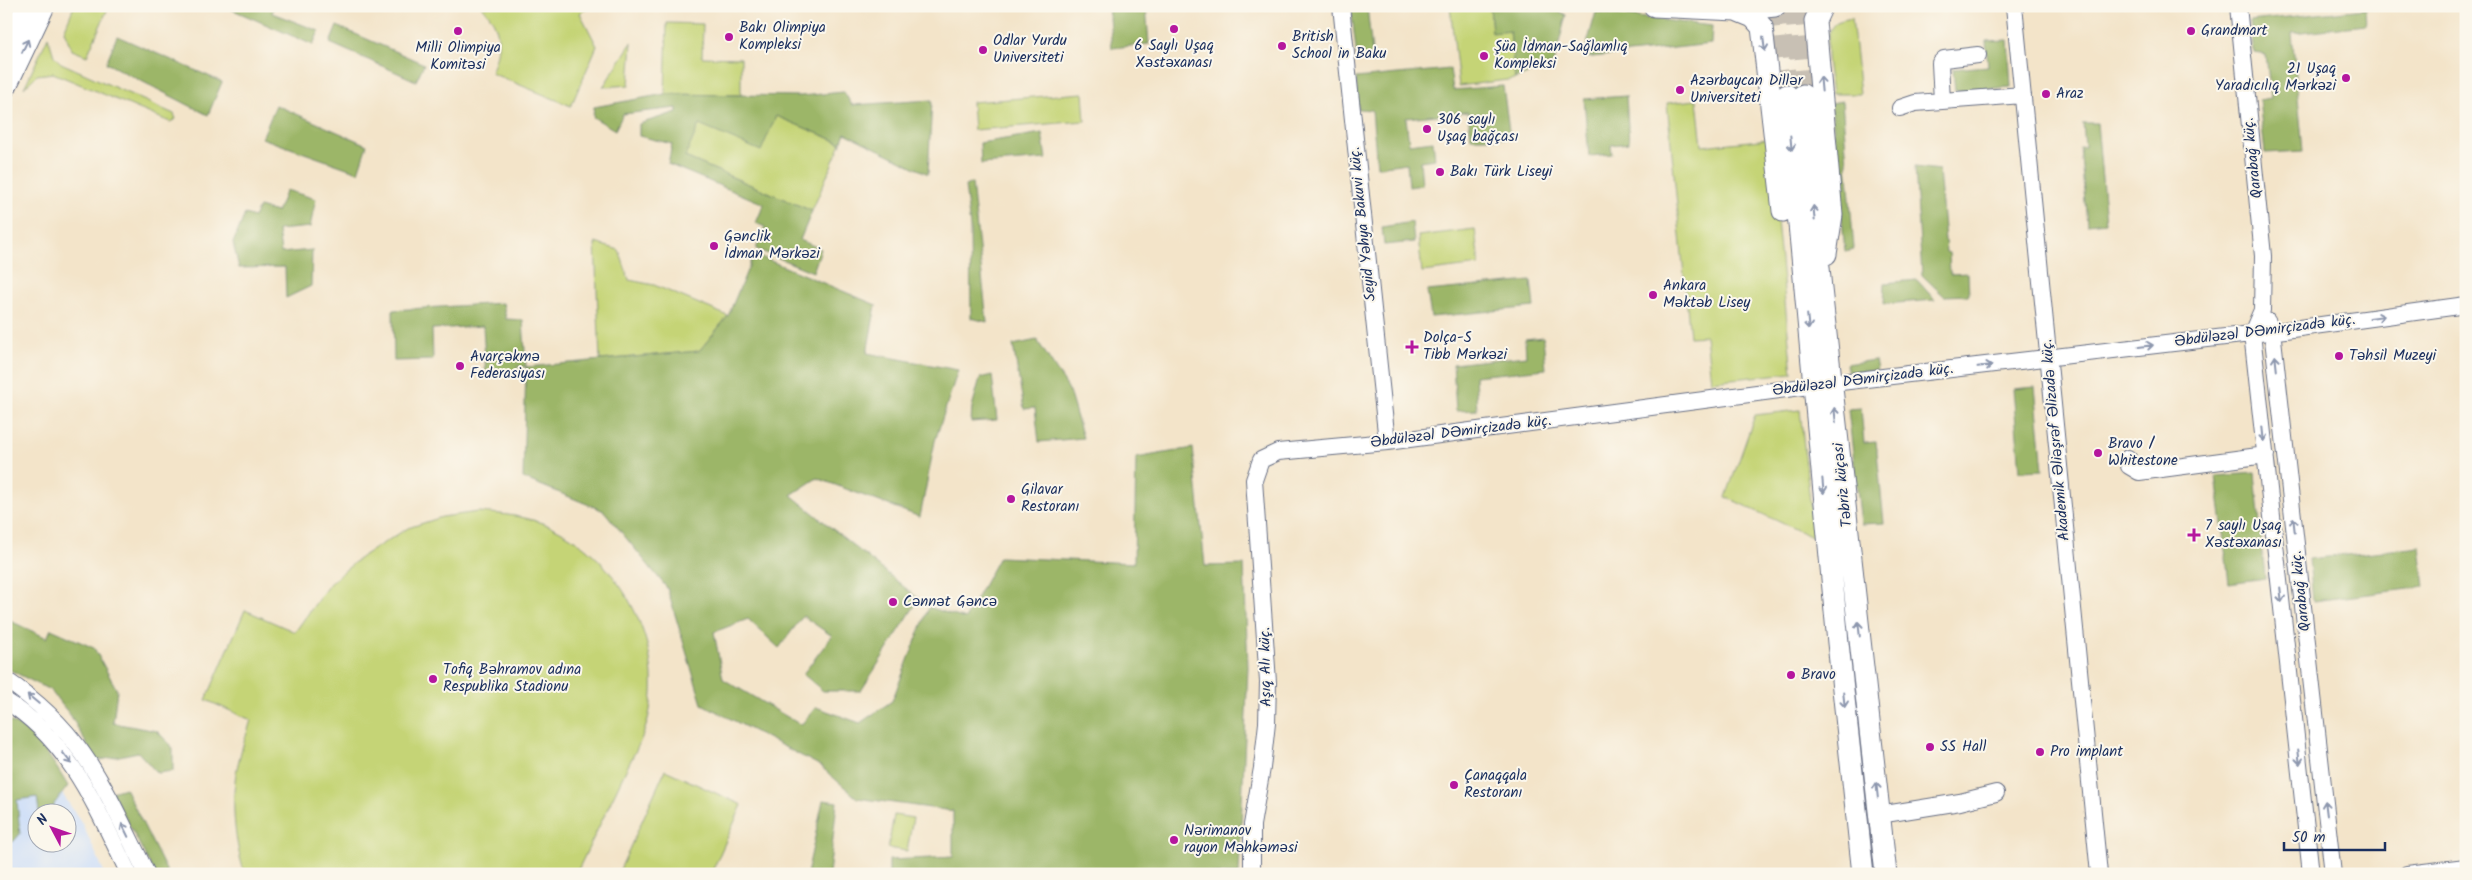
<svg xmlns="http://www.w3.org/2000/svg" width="2472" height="880" viewBox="0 0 2472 880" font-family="Kalam,sans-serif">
  <rect width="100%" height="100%" fill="#fbf7ec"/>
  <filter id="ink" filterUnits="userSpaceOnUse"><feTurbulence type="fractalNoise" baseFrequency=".02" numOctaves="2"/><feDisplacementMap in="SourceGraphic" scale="10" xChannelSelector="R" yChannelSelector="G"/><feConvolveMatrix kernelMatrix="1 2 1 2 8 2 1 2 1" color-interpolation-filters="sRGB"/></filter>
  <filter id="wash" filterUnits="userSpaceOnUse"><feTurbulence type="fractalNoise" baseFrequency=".0096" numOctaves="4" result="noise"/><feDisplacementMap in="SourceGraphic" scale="20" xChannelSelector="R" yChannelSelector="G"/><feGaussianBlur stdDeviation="1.12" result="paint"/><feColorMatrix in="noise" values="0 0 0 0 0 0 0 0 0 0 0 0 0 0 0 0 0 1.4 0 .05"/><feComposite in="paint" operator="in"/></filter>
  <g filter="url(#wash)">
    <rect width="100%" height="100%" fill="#f3e4c9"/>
    <path fill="#c9dcf9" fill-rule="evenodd" d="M6 749 55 783 82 823 105 874H6ZM38 812H68V842H38Z"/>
    <path fill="#c5d476" stroke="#70826a" d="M74 6H109L87 56 72 50 64 31Z
      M481 6H591L580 13 597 46 571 106 491 73C501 48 503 26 481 6Z
      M1450 6H1490L1492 32 1510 31 1515 79 1459 86Z
      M1852 18 1860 94H1832C1830 77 1819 33 1837 22 1841 20 1848 19 1852 18Z
      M667 23 703 24 702 57 741 58V95L665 94Z
      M48 37 54 56 61 63 174 114 176 119 170 122 53 73 37 75 24 88Z
      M632 42 629 85 603 87Z
      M1083 93 1085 121 974 130 972 102Z
      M1697 100 1702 146 1769 139 1792 373 1711 381 1706 336 1690 337 1667 103Z
      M776 116 841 143 812 211 685 157 698 125Z
      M1475 229 1479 265 1422 272 1418 236Z
      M595 243 619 250 629 280 654 285 728 316 699 351 600 360Z
      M1800 410 1814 538 1726 497 1755 415Z
      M478 512C503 514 528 516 552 527 622 559 670 651 646 726 641 743 631 759 624 774 608 808 592 841 576 874H245C234 843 230 796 238 764 241 749 247 734 251 720L206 700 245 610 295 632 330 583 361 557 408 528 442 517Z
      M665 770 742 805 711 874H618Z
      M894 815 913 818 907 851 888 848Z"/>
    <path fill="#9cb667" stroke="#5c7262" d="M224 6H274L272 13 319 31 313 45Z
      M1108 6H1146L1149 44 1112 48Z
      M1351 6H1367L1373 61 1357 59Z
      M1490 6H1549L1566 15 1554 63 1515 79 1510 31 1492 33Z
      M2365 9 2366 25 2292 33 2303 151 2265 153 2259 100 2271 98 2266 55 2254 53 2250 21Z
      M1596 12 1712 26 1711 44 1583 58Z
      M337 26 424 64 416 81 330 43Z
      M117 36 222 82 208 115 106 63Z
      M2008 40 2011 87 1955 91 1953 69 1988 66 1986 41Z
      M1450 69 1453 90 1503 86 1510 138H1471L1468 112 1406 118 1409 144 1433 141 1435 159 1420 161 1422 185 1409 187 1407 163 1377 167 1372 110 1358 109 1356 78Z
      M844 92 852 105 932 100 928 174 845 133 841 143 776 116 761 151 699 125 685 157 812 211 800 240 821 249 813 272 756 249 765 227 756 223 764 204 668 164 672 144 639 136V124L677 112V108L623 114 615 130 593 117 594 107 665 94 801 96Z
      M1626 96 1629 143 1611 145 1612 154 1589 156 1584 99Z
      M1842 101 1854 249 1845 251 1831 103Z
      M276 105 367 145 358 172 262 138Z
      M2083 123H2097L2106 222 2087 224 2080 147H2085Z
      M1042 133 1046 159 981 164 980 143Z
      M1915 167 1939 170 1946 252 1949 253 1950 274 1968 273 1969 295 1944 296 1922 275Z
      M972 183 987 322 971 318 970 227 965 186Z
      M286 190 316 199 310 227 278 230 281 253 312 250 311 286 286 298 285 267 239 268 233 243 245 214 254 217 259 207 277 212Z
      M1412 222 1414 242 1384 245 1382 227Z
      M754 254 876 305 867 353 958 370 935 441 920 517 817 478 791 495 919 599 861 691H823L803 674 832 636 803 616 779 648 748 619 714 632 723 679 801 725 816 707 860 723 892 701 929 607 965 619 999 557 1134 563 1136 458 1193 448 1205 566 1244 565 1248 667 1239 874H889V860L953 857V811L857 798 819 765 702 704 667 588 604 511 523 478 526 367 518 366 516 374 486 376 483 326 432 329 433 360 394 361 393 310 503 303 506 319 523 320 526 367 699 351 728 316Z
      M1917 280 1935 300 1884 304 1885 283Z
      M1531 281 1534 307 1431 317 1427 291Z
      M1543 337 1546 369 1475 376 1477 410 1456 411 1453 364 1526 356 1525 339Z
      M1037 340 1068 388 1083 438 1039 442 1035 408 1024 409 1013 345Z
      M1875 360 1877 370 1848 373 1846 364Z
      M992 375 997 420 971 422 972 407 980 378Z
      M2035 387 2043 470 2020 471 2013 389Z
      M1861 408 1864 443 1876 442 1884 523 1861 524 1848 409Z
      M2255 473 2265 578 2229 583 2216 476Z
      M2420 547 2425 587 2313 601 2309 559Z
      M6 619 47 638 51 629 94 648 117 690 113 723 157 731 173 748V771L157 773 138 752 96 761 71 716 50 690 6 668Z
      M6 720C34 728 54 763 68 786L54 804V812H39L37 797 17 800 20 834 13 842 6 839Z
      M125 788 168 874H155L112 792Z
      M823 800 837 802 829 874H807Z"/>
  </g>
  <g filter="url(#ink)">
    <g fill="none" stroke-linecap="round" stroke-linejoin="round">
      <path stroke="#c8c0b4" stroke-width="21" stroke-dasharray="21 11" stroke-linecap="butt" d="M1778 6 1787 95
        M1795 6 1803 95"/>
      <g stroke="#676e83" stroke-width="18">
        <path id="minor" d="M1341 6 1387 442
          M2014 6 2099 874
          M2238 6 2263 256 2262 310 2252 333 2311 874
          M1942 101 1940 63 1944 59 1978 55
          M1900 108 1915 103 2023 95
          M2267 321 2272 330 2333 874
          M2128 458 2129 466 2139 472 2266 455
          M6 680C86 733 106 792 147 874
          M6 701C70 741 97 809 129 874
          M1879 815 1960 802 1996 793
          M1252 874V825L1262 768 1267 723 1268 682 1254 480 1261 460 1278 452 1387 442 1832 383 2285 330 2466 305
          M2407 874 2466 867"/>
      </g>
      <g stroke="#676e83" stroke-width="23">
        <path id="major" d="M1654 6 1736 10 1775 6
          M1822 6 1815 21 1832 215 1826 254
          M1736 10 1753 17 1762 27 1783 211
          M6 49 26 6
          M6 86 44 6
          M1787 95 1838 643 1863 874
          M1803 95 1821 289 1886 874"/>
      </g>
      <use href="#minor" stroke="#fff" stroke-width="16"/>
      <use href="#major" stroke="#fff" stroke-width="21"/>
    </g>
    <defs><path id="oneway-shaft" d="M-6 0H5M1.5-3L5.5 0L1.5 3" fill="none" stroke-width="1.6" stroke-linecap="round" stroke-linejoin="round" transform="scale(1.25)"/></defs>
    <g stroke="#8d97ae">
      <use href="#oneway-shaft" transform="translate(1764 44) rotate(83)"/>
      <use href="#oneway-shaft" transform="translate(25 46) rotate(-65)"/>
      <use href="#oneway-shaft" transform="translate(1821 84) rotate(-95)"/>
      <use href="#oneway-shaft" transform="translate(1791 143) rotate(85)"/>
      <use href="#oneway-shaft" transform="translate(1814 213) rotate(-95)"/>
      <use href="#oneway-shaft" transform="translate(2377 317) rotate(-8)"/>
      <use href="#oneway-shaft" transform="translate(1808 322) rotate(84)"/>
      <use href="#oneway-shaft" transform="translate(2146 346) rotate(-7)"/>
      <use href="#oneway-shaft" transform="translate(2276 363) rotate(-96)"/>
      <use href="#oneway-shaft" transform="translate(1985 366) rotate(-6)"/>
      <use href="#oneway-shaft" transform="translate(1835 415) rotate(-96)"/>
      <use href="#oneway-shaft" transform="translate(2263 434) rotate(84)"/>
      <use href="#oneway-shaft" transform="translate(1823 486) rotate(85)"/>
      <use href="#oneway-shaft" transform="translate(2294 525) rotate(-96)"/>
      <use href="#oneway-shaft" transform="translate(2281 595) rotate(84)"/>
      <use href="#oneway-shaft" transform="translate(1859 629) rotate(-96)"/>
      <use href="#oneway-shaft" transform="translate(33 699) rotate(-140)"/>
      <use href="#oneway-shaft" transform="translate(1844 700) rotate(84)"/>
      <use href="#oneway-shaft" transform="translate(2299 757) rotate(84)"/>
      <use href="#oneway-shaft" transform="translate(67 758) rotate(52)"/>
      <use href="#oneway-shaft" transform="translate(1877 790) rotate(-96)"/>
      <use href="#oneway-shaft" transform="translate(2326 808) rotate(-97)"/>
      <use href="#oneway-shaft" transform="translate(125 830) rotate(-116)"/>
    </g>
  </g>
  <g fill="#b5179e" stroke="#fbf7ec" stroke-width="2">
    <circle cx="1174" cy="29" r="5"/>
    <circle cx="458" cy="31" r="5"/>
    <circle cx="2191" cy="31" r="5"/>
    <circle cx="729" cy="37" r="5"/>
    <circle cx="1282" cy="46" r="5"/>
    <circle cx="983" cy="50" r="5"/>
    <circle cx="1484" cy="56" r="5"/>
    <circle cx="2346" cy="78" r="5"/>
    <circle cx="1680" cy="90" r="5"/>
    <circle cx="2046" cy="94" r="5"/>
    <circle cx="1427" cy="129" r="5"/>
    <circle cx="1440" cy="172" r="5"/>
    <circle cx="714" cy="246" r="5"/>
    <circle cx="1653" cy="295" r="5"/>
    <path d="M1409.5 339.5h5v5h5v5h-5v5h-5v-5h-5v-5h5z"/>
    <circle cx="2339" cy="356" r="5"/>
    <circle cx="460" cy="366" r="5"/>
    <circle cx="2098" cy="453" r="5"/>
    <circle cx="1011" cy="499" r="5"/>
    <path d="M2191.5 527.5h5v5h5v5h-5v5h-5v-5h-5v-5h5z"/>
    <circle cx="893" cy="602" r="5"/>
    <circle cx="1791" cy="675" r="5"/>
    <circle cx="433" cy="679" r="5"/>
    <circle cx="1930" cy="747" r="5"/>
    <circle cx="2040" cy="752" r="5"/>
    <circle cx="1454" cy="785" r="5"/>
    <circle cx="1174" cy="840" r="5"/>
  </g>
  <g text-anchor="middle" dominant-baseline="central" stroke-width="4" stroke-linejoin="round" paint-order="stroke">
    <g font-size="15" fill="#1b2f5e" stroke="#fbf7ec" text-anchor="start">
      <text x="739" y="28">Bakı Olimpiya<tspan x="739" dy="17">Kompleksi</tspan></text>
      <text x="2201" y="31">Grandmart</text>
      <text x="1292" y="37">British<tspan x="1292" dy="17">School in Baku</tspan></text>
      <text x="993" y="41">Odlar Yurdu<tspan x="993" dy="17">Universiteti</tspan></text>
      <text x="1174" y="46" text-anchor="middle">6 Saylı Uşaq<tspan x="1174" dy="17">Xəstəxanası</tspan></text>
      <text x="1494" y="47">Şüa İdman-Sağlamlıq<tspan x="1494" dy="17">Kompleksi</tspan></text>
      <text x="458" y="48" text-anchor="middle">Milli Olimpiya<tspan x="458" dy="17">Komitəsi</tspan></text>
      <text x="2336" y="69" text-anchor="end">21 Uşaq<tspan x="2336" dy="17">Yaradıcılıq Mərkəzi</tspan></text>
      <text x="1690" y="81">Azərbaycan Dillər<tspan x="1690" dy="17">Universiteti</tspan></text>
      <text x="2056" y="94">Araz</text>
      <text x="1437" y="120">306 saylı<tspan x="1437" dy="17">Uşaq bağçası</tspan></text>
      <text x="1450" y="172">Bakı Türk Liseyi</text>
      <text x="724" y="237">Gənclik<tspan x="724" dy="17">İdman Mərkəzi</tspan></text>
      <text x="1663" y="286">Ankara<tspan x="1663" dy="17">Məktəb Lisey</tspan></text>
      <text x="1423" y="338">Dolça-S<tspan x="1423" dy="17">Tibb Mərkəzi</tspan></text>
      <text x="2349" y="356">Təhsil Muzeyi</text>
      <text x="470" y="357">Avarçəkmə<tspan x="470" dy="17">Federasiyası</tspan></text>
      <text x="2108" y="444">Bravo /<tspan x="2108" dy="17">Whitestone</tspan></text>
      <text x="1021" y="490">Gilavar<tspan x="1021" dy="17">Restoranı</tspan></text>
      <text x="2205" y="526">7 saylı Uşaq<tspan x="2205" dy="17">Xəstəxanası</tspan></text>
      <text x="903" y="602">Cənnət Gəncə</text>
      <text x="443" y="670">Tofiq Bəhramov adına<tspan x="443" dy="17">Respublika Stadionu</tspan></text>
      <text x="1801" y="675">Bravo</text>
      <text x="1940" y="747">SS Hall</text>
      <text x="2050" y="752">Pro implant</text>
      <text x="1464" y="776">Çanaqqala<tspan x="1464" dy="17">Restoranı</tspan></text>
      <text x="1184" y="831">Nərimanov<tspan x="1184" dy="17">rayon Məhkəməsi</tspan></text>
    </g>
    <g font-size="15" fill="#1b2f5e" stroke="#fbf7ec">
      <text transform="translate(2253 158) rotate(-96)">Qarabağ küç.</text>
      <text transform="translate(1363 224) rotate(-96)">Seyid Yəhya Bakuvi küç.</text>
      <text transform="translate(2265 331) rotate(-7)">Əbdüləzəl DƏmirçizadə küç.</text>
      <text transform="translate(1863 380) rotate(-7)">Əbdüləzəl DƏmirçizadə küç.</text>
      <text transform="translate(1461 432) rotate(-7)">Əbdüləzəl DƏmirçizadə küç.</text>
      <text transform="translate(2056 440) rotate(-95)">Akademik Əliəşrəf Əlizadə küç.</text>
      <text transform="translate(1843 485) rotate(-96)">Təbriz küçəsi</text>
      <text transform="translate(2301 591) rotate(-96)">Qarabağ küç.</text>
      <text transform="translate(1266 667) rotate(-91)">Aşıq Alı küç.</text>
    </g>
  </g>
  <rect width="2472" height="880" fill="none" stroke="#fbf7ec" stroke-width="25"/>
  <g transform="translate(52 828) rotate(311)"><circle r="24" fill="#fbf7ec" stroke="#a1a7b3"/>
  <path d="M0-4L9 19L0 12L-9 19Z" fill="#b5179e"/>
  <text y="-8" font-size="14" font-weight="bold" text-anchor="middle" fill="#1b2f5e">N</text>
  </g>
  <path d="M2284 842v8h101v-8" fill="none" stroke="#1b2f5e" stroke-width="2.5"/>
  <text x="2292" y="842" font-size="15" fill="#1b2f5e" stroke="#fbf7ec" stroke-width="4" paint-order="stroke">50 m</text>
</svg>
